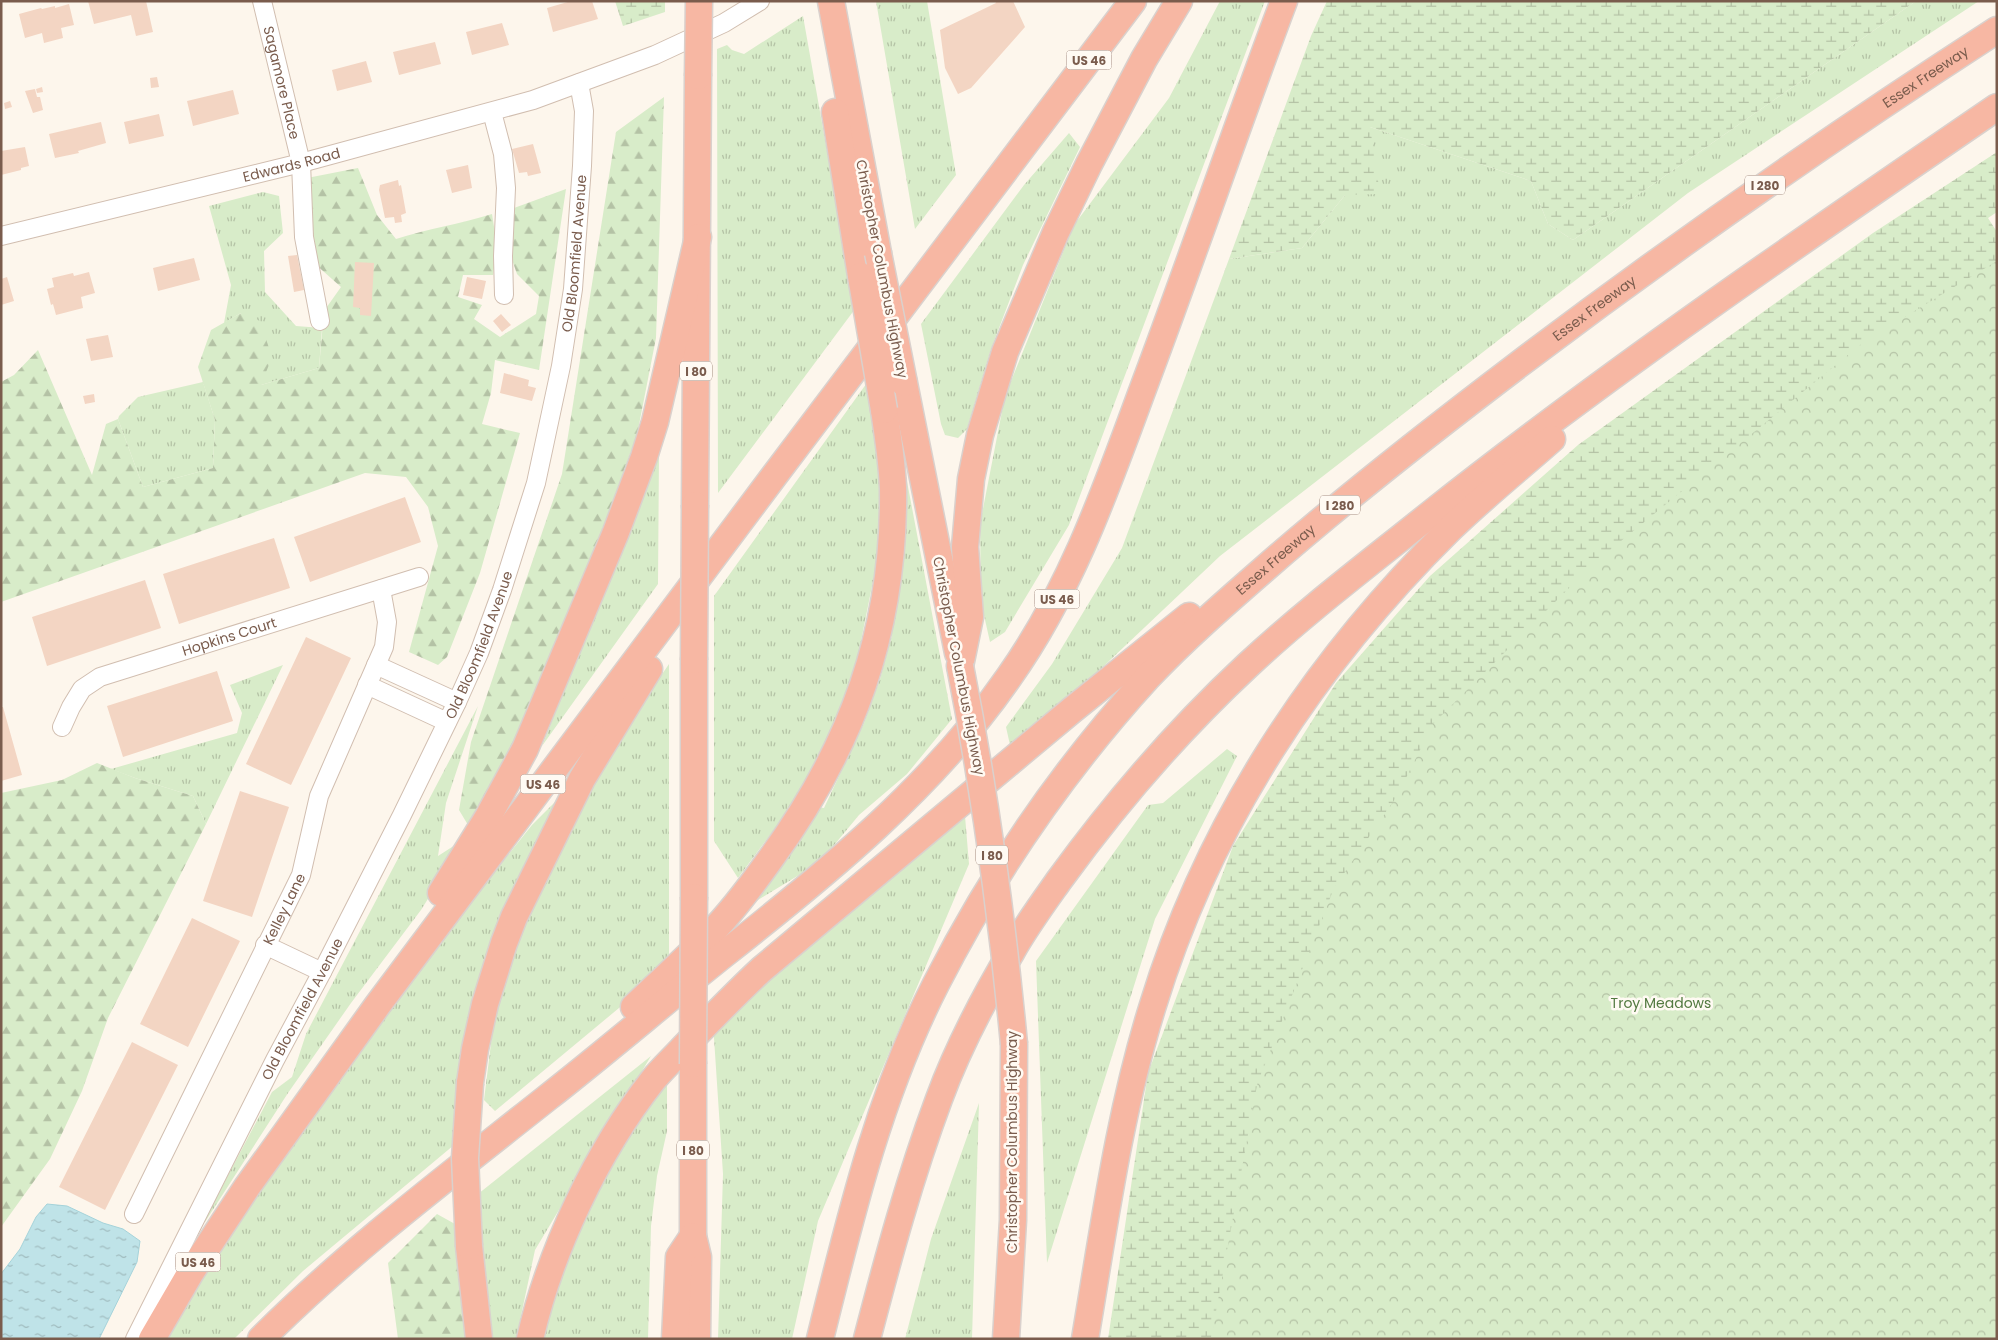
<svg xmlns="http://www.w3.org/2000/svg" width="1998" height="1340" viewBox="0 0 1998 1340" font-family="Poppins,sans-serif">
  <defs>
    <pattern id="grass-tufts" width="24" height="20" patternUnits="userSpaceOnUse" patternTransform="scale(1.25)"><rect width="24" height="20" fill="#d8ecc9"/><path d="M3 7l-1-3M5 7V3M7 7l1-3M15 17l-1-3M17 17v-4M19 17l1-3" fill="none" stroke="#b4c2a5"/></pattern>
    <pattern id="forest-firs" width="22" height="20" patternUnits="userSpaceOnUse" patternTransform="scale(1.25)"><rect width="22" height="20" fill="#d8ecc9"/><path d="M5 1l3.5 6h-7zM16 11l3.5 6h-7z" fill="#b4c2a5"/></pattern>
    <pattern id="wetland-marsh" width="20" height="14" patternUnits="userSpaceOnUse" patternTransform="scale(1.25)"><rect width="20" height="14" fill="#d8ecc9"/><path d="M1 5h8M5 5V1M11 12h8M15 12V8" fill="none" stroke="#b4c2a5"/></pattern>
    <pattern id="park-crowns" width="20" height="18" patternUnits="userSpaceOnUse" patternTransform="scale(1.25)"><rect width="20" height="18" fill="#d8ecc9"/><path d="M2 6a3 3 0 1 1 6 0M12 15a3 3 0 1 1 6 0" fill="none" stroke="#b4c2a5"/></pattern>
    <pattern id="water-ripples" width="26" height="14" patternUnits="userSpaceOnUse" patternTransform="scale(1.25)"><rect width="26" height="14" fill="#bfe3e8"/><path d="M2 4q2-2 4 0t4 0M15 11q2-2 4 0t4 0" fill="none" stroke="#a0bbbe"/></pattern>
  </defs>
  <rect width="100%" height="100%" fill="#fdf6ec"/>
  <path fill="url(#grass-tufts)" d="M876 1H927L956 175 915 229Z
    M1220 1H1265L1069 525 1005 632 990 642 981 602 980 524 1005 396 1074 225 1169 98Z
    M1916 1H1979L1688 193 1220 556 1088 681 1010 745 1006 727 1052 664 1122 548 1229 259 1302 248 1345 195 1370 127 1531 181 1548 224 1573 240Z
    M803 16 855 309 718 493 717 49 727 45 732 50 744 54Z
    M1069 133 1080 147 1023 265 991 349 967 429 958 438 945 435 941 424 921 324 1024 185Z
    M263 192 279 196 283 233 264 251 265 292 296 326 322 328 319 368 261 385 241 313 224 323 231 285 209 206Z
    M869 380 880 467V514L877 561 857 661 829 737 790 808 738 878 714 841V596Z
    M203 382 215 420 213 468 143 487 118 419 119 416 138 397Z
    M659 453 658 584 542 746Z
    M902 455 952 719 907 774 859 815 835 844 809 869 753 903 817 807 824 808 864 723 880 679 892 635 887 633Z
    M669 664V960L619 1008 495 1111 484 1100 494 1019 525 914 618 739Z
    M283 665 206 824 193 796 135 778 111 769 237 733 242 713 230 685Z
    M478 706 446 803 438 856 466 838 421 910 351 1003 288 1093 205 1222 204 1221 272 1092 292 1077 306 1034Z
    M1227 749 1237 756 1155 919 1047 1263 1036 961 1148 805 1163 803Z
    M555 802 557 804 454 1145 303 1271 234 1339H165L218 1251 295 1138 471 901 532 825Z
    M965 816 969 864 818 1221 792 1339H718L723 1174 713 1023Z
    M651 1056 535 1250 516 1339H490L478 1194Z
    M667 1079V1131L657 1176 651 1226 648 1339H539L559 1273 617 1147Z
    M979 1103 972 1339H905L931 1239Z"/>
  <path fill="url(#forest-firs)" d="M664 97 656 338 637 435 599 538 515 740 468 825 459 810 471 742 562 474 616 132Z
    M358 168 377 215 396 239C427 229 460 224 492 214L497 246 493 275H463L458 297 482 305 474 319 500 337 536 314 539 296 517 274 509 251 514 208 566 189 539 370 495 360 491 393 482 424 520 433 480 573 447 657 438 665 409 652 438 546 428 507 406 477 365 473 1 602V382L14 375 38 350 92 475 106 424 118 419 143 487 213 468 215 420 198 367 211 330 241 313 260 321 272 357 261 385 319 368 324 311 341 287 305 255 307 178Z
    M97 763 135 778 193 796 206 824 108 1018 82 1091 50 1159 1 1227V793L62 780Z
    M437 1214 455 1224 468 1339H398L388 1263Z"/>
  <path fill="url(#wetland-marsh)" d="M615 1H665V12L623 26Z
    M1327 1H1916L1573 240 1548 224 1531 181 1370 127 1380 194 1345 195 1302 248 1229 259 1311 36Z
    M1997 152V212L1988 218 1997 232V1339H1108L1148 1073 1233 846 1336 683 1430 576 1578 445 1873 233Z"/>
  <path fill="url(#park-crowns)" d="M1997 261V1339H1211L1257 1085 1334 888 1397 796 1433 724 1593 564 1865 341Z"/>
  <path fill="url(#water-ripples)" stroke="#a5d3da" d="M47 1204 67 1206 103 1223 123 1229 140 1241 137 1262 99 1339H1V1274L20 1249 36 1217Z"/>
  <path fill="#f3d5c3" d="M88 1H146L153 32 136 36 131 15 94 24Z
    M571 1H592L598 19 553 32 547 8Z
    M995 1H1013L1025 27 971 88 958 94 945 68 940 30 996 3Z
    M69 4 74 25 61 28 63 38 44 43 42 33 25 38 19 14 41 8 42 9 55 6V8Z
    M502 23 509 45 472 55 466 32Z
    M435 42 441 64 399 75 393 52Z
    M366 61 372 82 337 91 332 70Z
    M157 77 159 87 151 88 150 78Z
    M42 87 43 92 37 93 36 89Z
    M35 89 37 97H40L43 110 33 113 25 91Z
    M233 90 239 114 193 126 187 101Z
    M10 101 12 107 5 109 4 103Z
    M159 114 164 136 129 144 124 122Z
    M101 122 106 143 78 151 79 153 55 158 49 134Z
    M533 144 541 173 528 176 527 172 519 173 512 149Z
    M25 147 29 166 21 168V170L1 175V151Z
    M468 165 472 188 452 193 446 170Z
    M398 180 399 186 401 185 406 213 401 215 402 222 395 223 394 217 385 218 379 190 380 185Z
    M297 255 304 290 294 292 288 256Z
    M194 258 200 280 158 291 153 268Z
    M355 262 374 263 371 316 360 315V308L353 307Z
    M89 272 95 293 81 297 83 308 56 315 53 304 51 305 47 289 54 287 52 278 73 273 74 276Z
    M7 277 14 301 1 305V279Z
    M467 277 486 281 482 299 463 295Z
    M501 314 511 325 502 332 493 321Z
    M108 335 113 357 91 361 86 339Z
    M504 373 529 380 528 386 536 388 532 401 500 393Z
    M94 394 95 402 85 404 83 396Z
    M405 497 421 542 310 582 294 537Z
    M274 538 290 588 179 624 163 574Z
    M145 580 161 628 47 666 32 617Z
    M306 637 351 658 291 785 246 764Z
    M217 671 233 721 123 757 107 706Z
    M1 707H3L22 775 1 781Z
    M240 791 289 807 252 917 203 901Z
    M192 918 240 941 188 1047 140 1024Z
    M132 1042 178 1065 105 1210 59 1187Z"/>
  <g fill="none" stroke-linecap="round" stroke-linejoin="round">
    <g stroke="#d1beb0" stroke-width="20">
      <g id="minor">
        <path id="s1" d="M262 1 301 163 304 237 320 321"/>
        <path d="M492 112 503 154 506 188 503 256 504 295"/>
        <path id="s2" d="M1 236 301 163 533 100 655 55 724 23 760 1"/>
        <path d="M376 665 457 702"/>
        <path d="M367 685 447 722"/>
        <path id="s3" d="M62 727 71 707 82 689 100 677 419 577"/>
        <path d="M265 945 322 972"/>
        <path id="s4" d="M134 1214 301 875 319 796 384 647 387 622 381 589"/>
        <path id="s5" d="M135 1339 275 1060 322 972 402 815 457 702 479 653 502 590 536 483 561 366 573 289 582 166 584 111 579 83"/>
      </g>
    </g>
    <g stroke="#dad1cd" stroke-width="29">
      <g id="highway">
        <path d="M831 1 878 253"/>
        <path d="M835 112 861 276"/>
        <path d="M904 383 958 653"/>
        <path d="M695 505 698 76"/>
        <path d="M960 666 970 617 965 547 971 479 980 435 1005 352 1056 232 1089 164 1144 59 1179 1"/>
        <path d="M441 893 488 817 525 749 616 532 644 457 655 422 698 237"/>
        <path d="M694 897V660"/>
        <path d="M634 1007C659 983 686 959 710 934 732 912 751 886 769 861 852 748 895 629 893 488 892 462 888 436 884 410"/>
        <path d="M693 1064V1236L698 1257 697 1339"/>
        <path d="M470 1083 475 1049 485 1004 504 943 514 917 582 779 649 669"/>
        <path d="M469 1246 479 1339"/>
        <path d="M152 1339 191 1272 247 1187 377 1006 774 476 1133 1"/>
        <path d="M261 1339C349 1251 450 1175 547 1098 607 1051 664 1002 723 955 827 873 933 787 1009 677 1070 591 1105 492 1141 394 1190 264 1235 131 1284 1"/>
        <path d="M530 1339C550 1251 597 1151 653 1080 663 1068 674 1058 684 1047 710 1020 735 994 762 969L1072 710 1189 616"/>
        <path d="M675 1339 679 1257 693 1236"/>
        <path id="s6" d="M820 1339C850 1218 879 1095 936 984 993 872 1064 769 1148 677 1184 639 1223 605 1262 571 1344 499 1431 431 1518 365 1674 247 1833 136 1997 30"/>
        <path d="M867 1339C888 1258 910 1177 939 1099 958 1047 984 998 1012 951 1026 926 1043 903 1060 879 1116 802 1178 730 1248 665 1305 612 1367 565 1428 516 1611 371 1804 239 1997 107"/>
        <path d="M1006 1339 1013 1220 1014 1044"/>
        <path d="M1085 1339C1104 1227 1119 1113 1153 1005 1209 822 1315 662 1450 529 1483 497 1518 469 1552 439"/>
      </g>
    </g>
    <use href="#minor" stroke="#fff" stroke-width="18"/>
    <use href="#highway" stroke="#f7b7a3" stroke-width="26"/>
    <g stroke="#dad1cd" stroke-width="29" stroke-linecap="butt">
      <path id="highway-bridge" d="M698 76 699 1
        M878 253 904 383
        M861 276 884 410
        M694 660 695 505
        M960 666C985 792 1002 917 1014 1044
        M693 1064 694 897
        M469 1246 465 1158 470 1083"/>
    </g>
    <use href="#highway-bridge" stroke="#f7b7a3" stroke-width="26"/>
  </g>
  <g text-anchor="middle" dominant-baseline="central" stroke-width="5" stroke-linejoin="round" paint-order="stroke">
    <g fill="#fffaf3" stroke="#a28b7f" stroke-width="1">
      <rect x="1066.5" y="50.5" width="45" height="19" rx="4"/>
      <rect x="1745" y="175.5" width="40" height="19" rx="4"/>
      <rect x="680" y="361.5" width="32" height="19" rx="4"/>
      <rect x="1320" y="495.5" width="40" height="19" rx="4"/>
      <rect x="1034.5" y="589.5" width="45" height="19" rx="4"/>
      <rect x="520.5" y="774.5" width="45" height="19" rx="4"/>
      <rect x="976" y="845.5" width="32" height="19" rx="4"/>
      <rect x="677" y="1140.5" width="32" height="19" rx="4"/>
      <rect x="175.5" y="1252.5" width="45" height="19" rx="4"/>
    </g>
    <g font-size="12" font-weight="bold" fill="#7a5c4d">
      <text x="1089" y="60">US 46</text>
      <text x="1765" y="185">I 280</text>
      <text x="696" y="371">I 80</text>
      <text x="1340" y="505">I 280</text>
      <text x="1057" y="599">US 46</text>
      <text x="543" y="784">US 46</text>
      <text x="992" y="855">I 80</text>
      <text x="693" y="1150">I 80</text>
      <text x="198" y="1262">US 46</text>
    </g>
    <g font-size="14" fill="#7a5c4d" stroke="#fffaf3">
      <text stroke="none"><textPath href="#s6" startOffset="1732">Essex Freeway</textPath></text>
      <text stroke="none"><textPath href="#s1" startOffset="84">Sagamore Place</textPath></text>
      <text stroke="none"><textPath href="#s2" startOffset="299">Edwards Road</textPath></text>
      <text stroke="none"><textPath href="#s5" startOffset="1180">Old Bloomfield Avenue</textPath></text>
      <text transform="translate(882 269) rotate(79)">Christopher Columbus Highway</text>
      <text stroke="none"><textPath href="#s6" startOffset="1328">Essex Freeway</textPath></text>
      <text stroke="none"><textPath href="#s6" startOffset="922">Essex Freeway</textPath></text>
      <text stroke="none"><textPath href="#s3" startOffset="200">Hopkins Court</textPath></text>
      <text stroke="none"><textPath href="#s5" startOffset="775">Old Bloomfield Avenue</textPath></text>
      <text transform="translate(959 666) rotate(79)">Christopher Columbus Highway</text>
      <text stroke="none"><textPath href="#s4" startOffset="340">Kelley Lane</textPath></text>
      <text stroke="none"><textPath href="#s5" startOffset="370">Old Bloomfield Avenue</textPath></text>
      <text transform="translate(1012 1142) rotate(-90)">Christopher Columbus Highway</text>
    </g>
    <g font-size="14" fill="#537a41" stroke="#fffaf3">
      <text x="1661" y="1003">Troy Meadows</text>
    </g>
  </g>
  <rect width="1998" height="1340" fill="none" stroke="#7a5c4d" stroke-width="5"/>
</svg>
